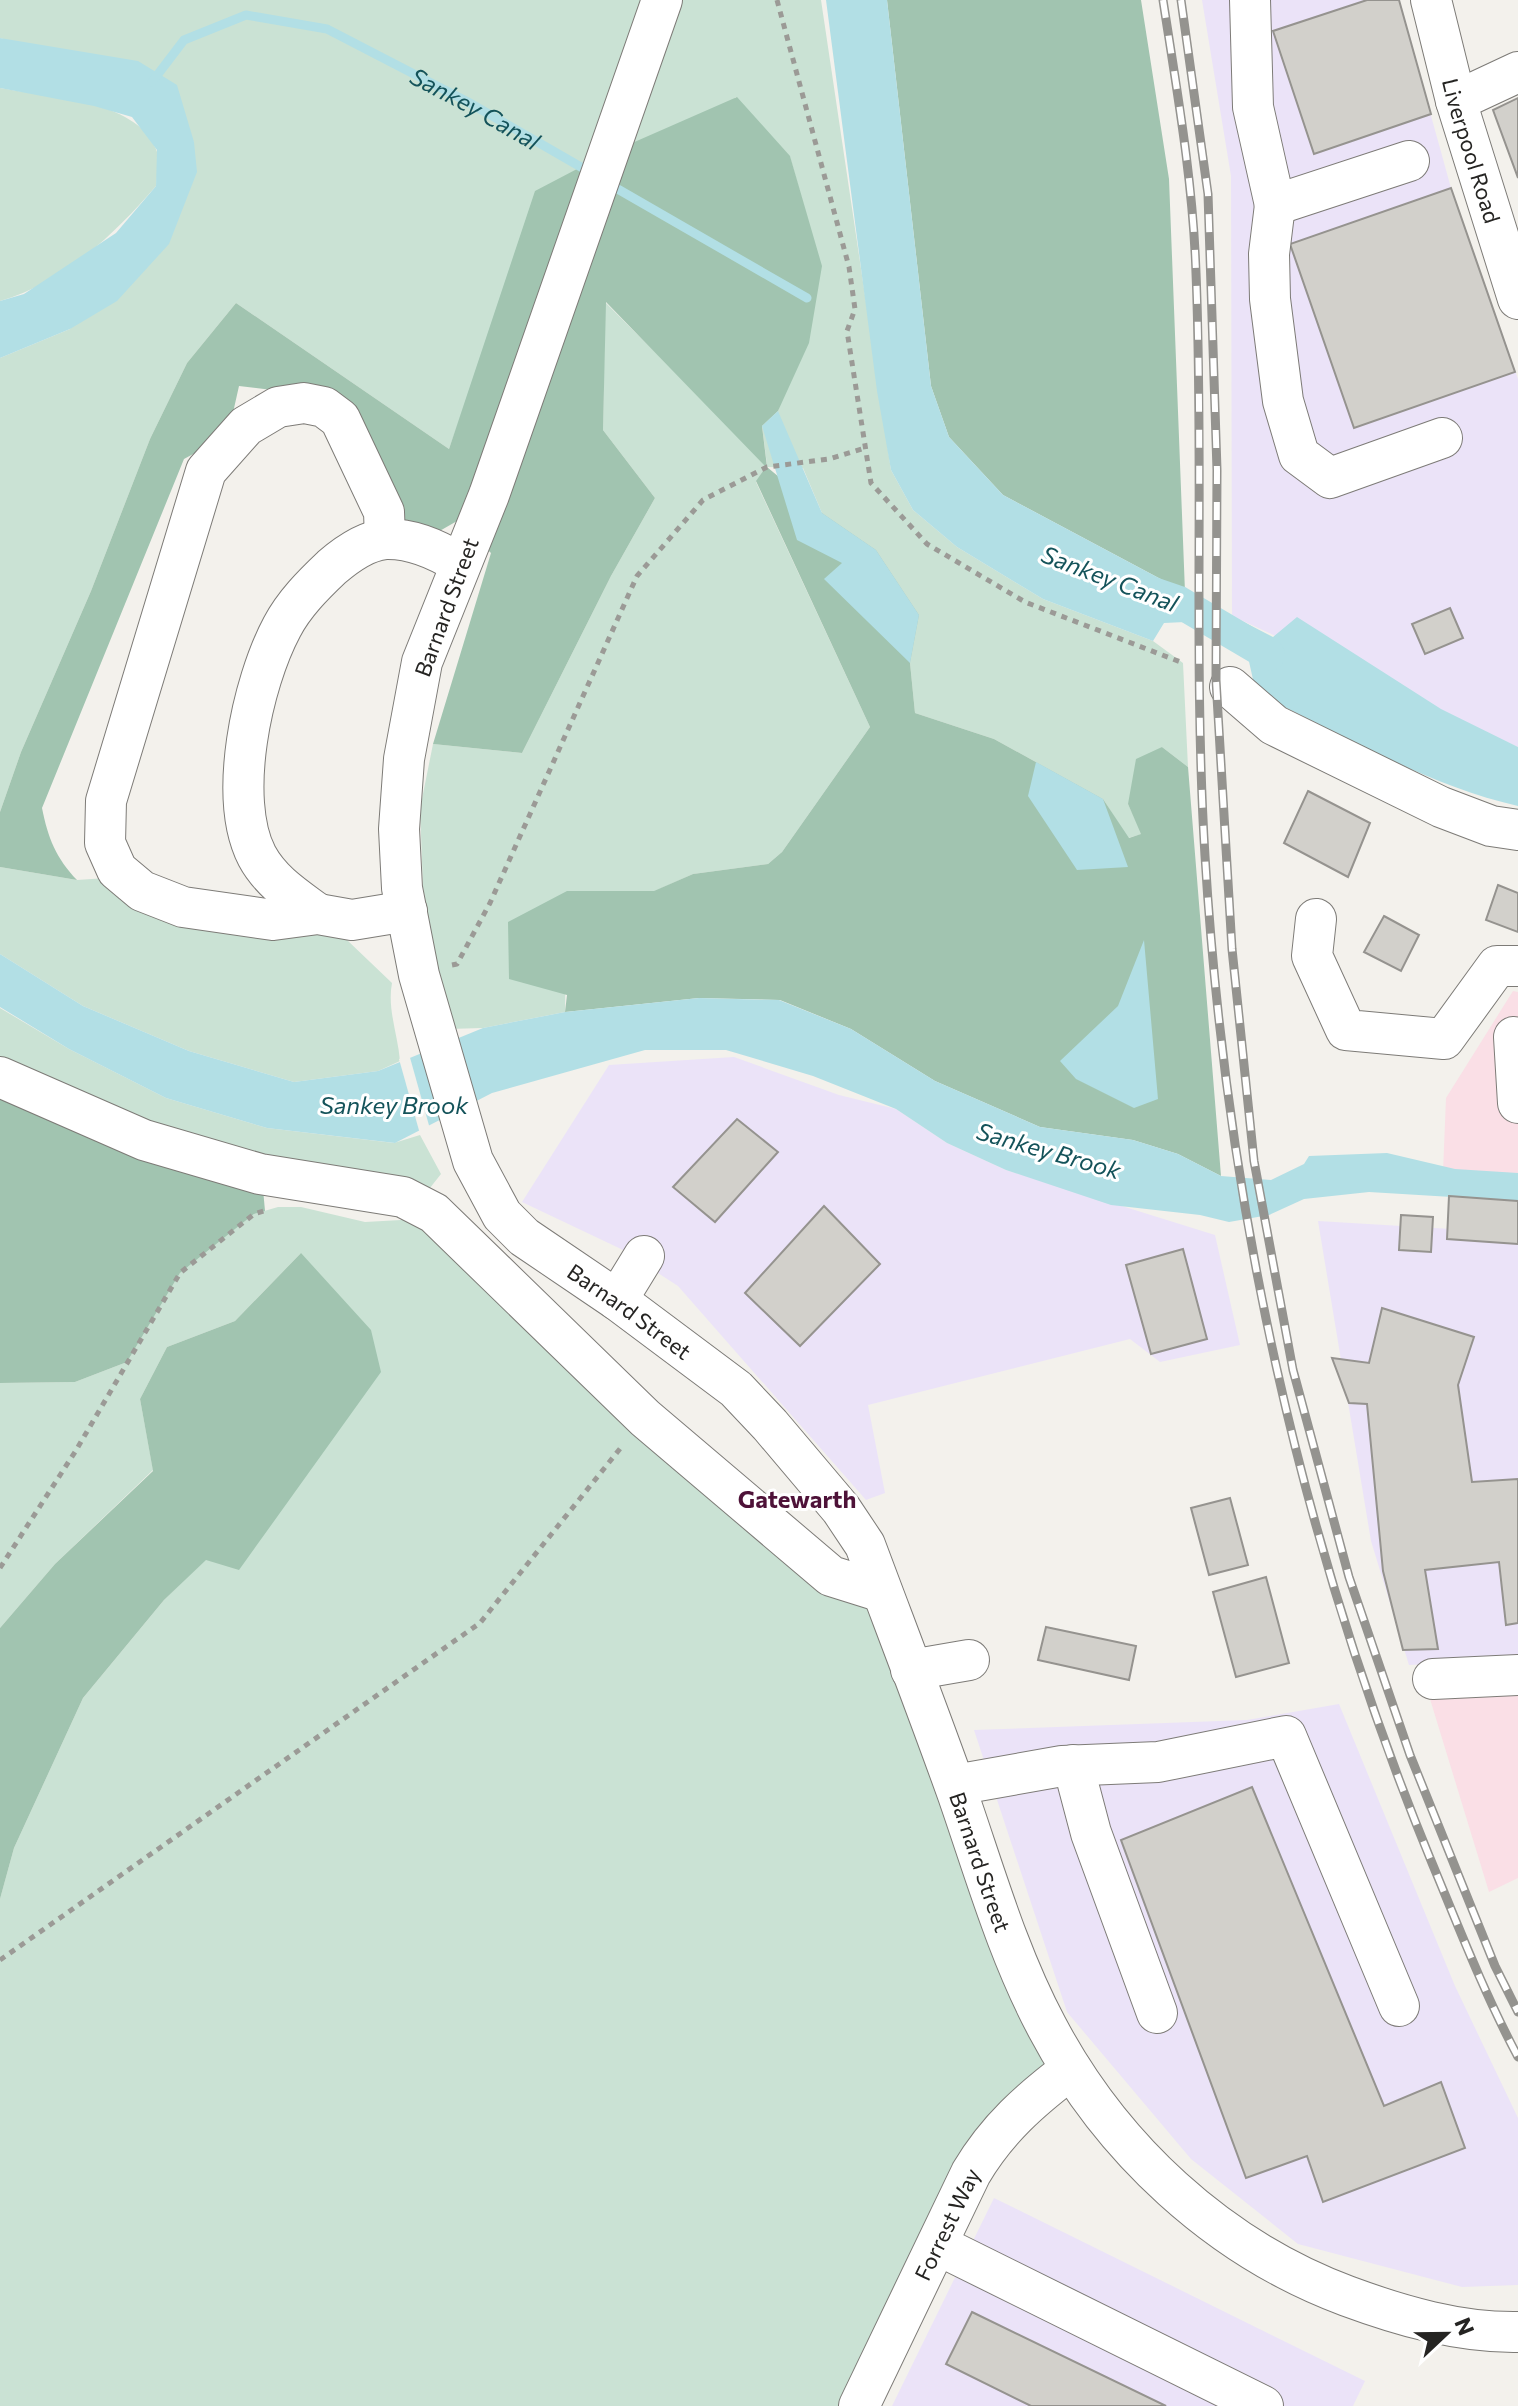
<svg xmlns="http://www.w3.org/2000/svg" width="1518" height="2406" viewBox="0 0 1518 2406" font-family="Commissioner,sans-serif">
  <rect width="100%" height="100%" fill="#f3f1ec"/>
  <path fill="#fadfe6" d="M1513 991 1518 992V1180L1443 1172 1446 1098Z
    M1518 1695V1878L1489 1892 1430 1699Z"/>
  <path fill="#ebe3f8" d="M1202 0H1399L1451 188 1518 379V747L1232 616 1231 176Z
    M734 1057 839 1095 896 1109 947 1143 1006 1170 1215 1235 1240 1345 1160 1362 1130 1339 868 1405 885 1493 866 1500 678 1286 621 1249 522 1202 609 1065Z
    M1318 1221 1518 1233V1660L1409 1665 1371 1541Z
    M1339 1704 1455 1986 1518 2118V2285L1462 2287 1298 2244 1191 2159 1067 2012 974 1730 1247 1720Z
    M994 2198 1365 2381 1353 2406H892Z"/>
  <path fill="#cae2d4" d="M0 0H821L891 470 913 510 957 547 1043 599 1153 641 1183 663 1188 767 1162 747 1128 804 1142 834 1128 838 1103 799 994 739 915 713 910 663 919 615 876 550 822 513 803 468 767 467 756 482 870 727 782 852 768 864 693 874 655 891H567L565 1012 483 1028 448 1029 423 887 420 809 433 744 522 753 611 576 655 498 603 430 605 302 767 465 762 426 778 411 821 266 790 157 736 97 505 290 449 449 236 303 187 363 150 439 91 591 21 752 0 812V358L70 329 194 142 25 45 0 38Z
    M0 88C47 97 136 99 156 149 160 158 157 176 156 186 114 235 63 283 0 301Z
    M0 867 77 880 107 878 347 940 392 983C387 1009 398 1035 400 1061L378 1071 294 1082 189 1051 83 1006 0 954Z
    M0 1008 69 1049 166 1098 267 1128 394 1143 420 1135 441 1174 418 1203 0 1077Z
    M278 1207H301L365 1222 401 1220 410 1211 882 1592 1071 2069 1025 2104 860 2406H0V1899L14 1848 83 1698 164 1600 206 1559 301 1253 235 1321 167 1347 140 1399 153 1470 55 1564 0 1628V1383L75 1382 127 1362 180 1273 254 1214Z"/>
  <path fill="#a1c4b0" d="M887 0H1141L1169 179 1185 592 1003 495 949 437 931 386Z
    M737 97 790 156 822 266 809 343 778 411 762 426 767 467 822 513 876 550 919 615 910 663 915 713 994 739 1103 799 1129 838 1141 834 1128 804 1136 759 1162 747 1188 767 1221 1176 1178 1154 1133 1140 1040 1127 935 1081 851 1029 780 1000 699 998 565 1012 567 995 509 979 508 922 567 891H654L693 874 768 864 782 852 870 727 756 481 766 467 606 302 603 430 655 498 611 576 522 753 433 744 491 553 457 521 417 544 373 456 329 397 239 386 228 435 184 459 42 808C48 838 56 858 77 880L0 867V812L21 752 91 591 150 439 187 363 236 303 449 449 535 191 598 158Z
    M0 1094 263 1189 265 1211 254 1214 180 1273 127 1362 75 1382 0 1383Z
    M301 1253 371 1330 381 1372 239 1570 206 1560 164 1600 83 1698 14 1848 0 1899V1628L55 1564 153 1471 140 1399 167 1347 235 1321Z"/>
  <path fill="#b2dfe5" d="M826 0H887L931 386 949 437 1003 495 1185 592V622L1164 623 1153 641 1043 599 957 547 913 510 891 470 877 391Z
    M0 38 138 61 177 85 194 142 197 172 169 244 117 301 70 329 0 358V301L24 294 116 233 156 186 157 150 132 117 94 106 0 88Z
    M778 411 822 513 876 550 919 615 910 663 824 579 842 563 797 540 762 426Z
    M1232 616 1273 637 1297 617 1441 709 1518 747V806C1426 785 1341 734 1256 693L1248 657 1230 648Z
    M1036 762 1103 799 1128 867 1077 870 1028 796Z
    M1144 940 1158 1099 1134 1108 1076 1079 1060 1061 1118 1006Z
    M0 954 83 1006 189 1051 294 1082 378 1071 483 1028 565 1012 699 998 779 1000 851 1029 935 1081 1040 1127 1133 1140 1178 1154 1221 1176 1271 1180 1304 1164 1309 1156 1387 1153 1455 1169 1518 1173V1201L1369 1192 1304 1199 1269 1215 1229 1222 1200 1215 1111 1205 1006 1170 947 1143 896 1109 813 1076 726 1050H645L492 1093 395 1143 267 1128 166 1098 69 1049 0 1007Z"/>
  <path fill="#f3f1ec" d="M409 1054 430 1129 420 1134 399 1059Z"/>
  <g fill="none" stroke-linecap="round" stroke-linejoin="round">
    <g stroke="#b2dfe5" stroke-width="9">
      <path id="s1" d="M152 82 184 40 246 15 327 29 468 102 593 174"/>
      <path d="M609 184 807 298"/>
    </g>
    <path stroke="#b2dfe5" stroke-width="32" d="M1144 590 1179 602 1269 655"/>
  </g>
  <path fill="#d2d0cb" stroke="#95938f" stroke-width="2" d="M1367 0H1399L1431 114 1314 154 1273 31Z
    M1518 98V178L1493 110Z
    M1451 188 1515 372 1354 428 1290 244Z
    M1450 608 1463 638 1425 654 1412 624Z
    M1308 791 1370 823 1348 877 1284 843Z
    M1498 885 1518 893V932L1486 920Z
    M1384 916 1419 935 1401 971 1364 952Z
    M737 1119 778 1152 715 1222 673 1187Z
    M1449 1196 1518 1201V1244L1447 1239Z
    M824 1206 880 1264 800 1346 745 1293Z
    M1401 1215 1433 1217 1431 1252 1399 1250Z
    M1183 1249 1207 1339 1151 1354 1126 1265Z
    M1382 1308 1474 1337 1458 1385 1472 1482 1518 1479V1623L1506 1625 1499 1562 1425 1570 1438 1649 1403 1650 1383 1571 1367 1404 1349 1403 1332 1358 1369 1363Z
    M1230 1498 1248 1565 1209 1575 1191 1508Z
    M1266 1577 1289 1663 1236 1677 1213 1592Z
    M1046 1627 1136 1646 1129 1680 1038 1660Z
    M1252 1787 1384 2106 1441 2082 1465 2148 1323 2202 1307 2156 1246 2178 1121 1840Z
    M972 2312 1166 2406H1031L946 2364Z"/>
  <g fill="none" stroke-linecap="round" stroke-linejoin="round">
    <g stroke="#7d7b77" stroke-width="42">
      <g id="minor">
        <path id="s2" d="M662 0 489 495 422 662 404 759 399 829 402 888 419 975 473 1161 502 1215 524 1237 617 1300 736 1389 770 1425 841 1509 865 1545C896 1628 928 1711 958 1795 985 1873 1008 1954 1047 2027 1111 2148 1218 2248 1347 2296 1401 2316 1460 2333 1518 2332"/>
        <path d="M1250 0 1253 107 1275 205 1409 161"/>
        <path id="s3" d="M1431 0 1456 101 1518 299"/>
        <path d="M1456 101 1518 72"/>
        <path d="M1275 205 1269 254 1270 299 1283 401 1299 455 1330 478 1442 438"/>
        <path d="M385 539 384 512 340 419 324 407 304 403 278 407 246 426 206 471 106 801 105 843 117 870 142 891 183 907 273 920 318 914 352 920 407 911"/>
        <path d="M1230 687 1274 725 1441 807 1491 826 1518 830"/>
        <path d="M318 914C295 897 271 882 257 856 227 798 252 683 282 627 294 604 313 585 332 567 346 555 366 541 385 539 411 538 438 550 459 563"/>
        <path d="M1316 919 1312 956 1346 1030 1444 1039 1497 966H1518"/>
        <path d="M1514 1037 1518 1103"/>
        <path d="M0 1077 144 1140 260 1174 403 1197 434 1213 645 1418 831 1576 882 1592"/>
        <path d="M617 1300 644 1256"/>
        <path d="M911 1670 969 1660"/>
        <path d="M1433 1679 1518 1675"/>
        <path d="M1073 1765 1091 1833 1157 2013"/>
        <path d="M955 1785 1062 1766 1158 1762 1286 1736 1399 2006"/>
        <path d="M938 2245 1263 2406"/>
        <path id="s4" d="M859 2406 971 2173C997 2129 1030 2100 1071 2069"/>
      </g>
    </g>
    <path stroke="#9b9a96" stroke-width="5" stroke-dasharray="6 6" stroke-linecap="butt" d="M777 0 849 267 855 309 847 331 871 483 927 544 1025 602 1183 663
      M452 965 457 964 490 903 637 576 703 500 767 467 829 459 865 448
      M0 1568 75 1452 180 1273 254 1214 264 1211
      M0 1960 480 1623 623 1445"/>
    <use href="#minor" stroke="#fff" stroke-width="40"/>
    <g stroke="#94938f" stroke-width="9">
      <path id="rail" d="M1163 0C1177 91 1193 181 1196 273 1204 467 1193 662 1205 856 1226 1202 1300 1543 1432 1863 1459 1928 1485 1995 1518 2057
        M1181 0 1208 194 1217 470 1216 680 1232 949 1254 1161 1293 1370 1349 1577 1410 1755 1495 1966 1518 2012"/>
    </g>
    <use href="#rail" stroke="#fff" stroke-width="6" stroke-dasharray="18" stroke-linecap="butt"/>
  </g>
  <g text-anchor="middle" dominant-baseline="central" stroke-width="6" stroke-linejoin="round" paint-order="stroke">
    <g font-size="22" fill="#252422" stroke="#fff">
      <text stroke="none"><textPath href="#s3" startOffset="156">Liverpool Road</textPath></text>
      <text transform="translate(446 607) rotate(-70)">Barnard Street</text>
      <text stroke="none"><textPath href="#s2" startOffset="1436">Barnard Street</textPath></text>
      <text stroke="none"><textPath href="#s2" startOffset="2108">Barnard Street</textPath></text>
      <text stroke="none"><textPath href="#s4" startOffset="202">Forrest Way</textPath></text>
    </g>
    <g font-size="24" font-style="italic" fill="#14535a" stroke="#fff">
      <text stroke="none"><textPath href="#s1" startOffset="370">Sankey Canal</textPath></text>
      <text transform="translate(1110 578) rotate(21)">Sankey Canal</text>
      <text x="394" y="1104">Sankey Brook</text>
      <text transform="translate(1049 1150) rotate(16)">Sankey Brook</text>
    </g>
    <g font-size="24" font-weight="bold" fill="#4e1238" stroke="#fff">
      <text x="797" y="1498">Gatewarth</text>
    </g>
  </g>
  <g transform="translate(1446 2334) rotate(68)" stroke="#ffffff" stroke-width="6" paint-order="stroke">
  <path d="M0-6L14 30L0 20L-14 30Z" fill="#252422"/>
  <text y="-12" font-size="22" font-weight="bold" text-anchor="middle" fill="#252422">N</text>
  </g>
</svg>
